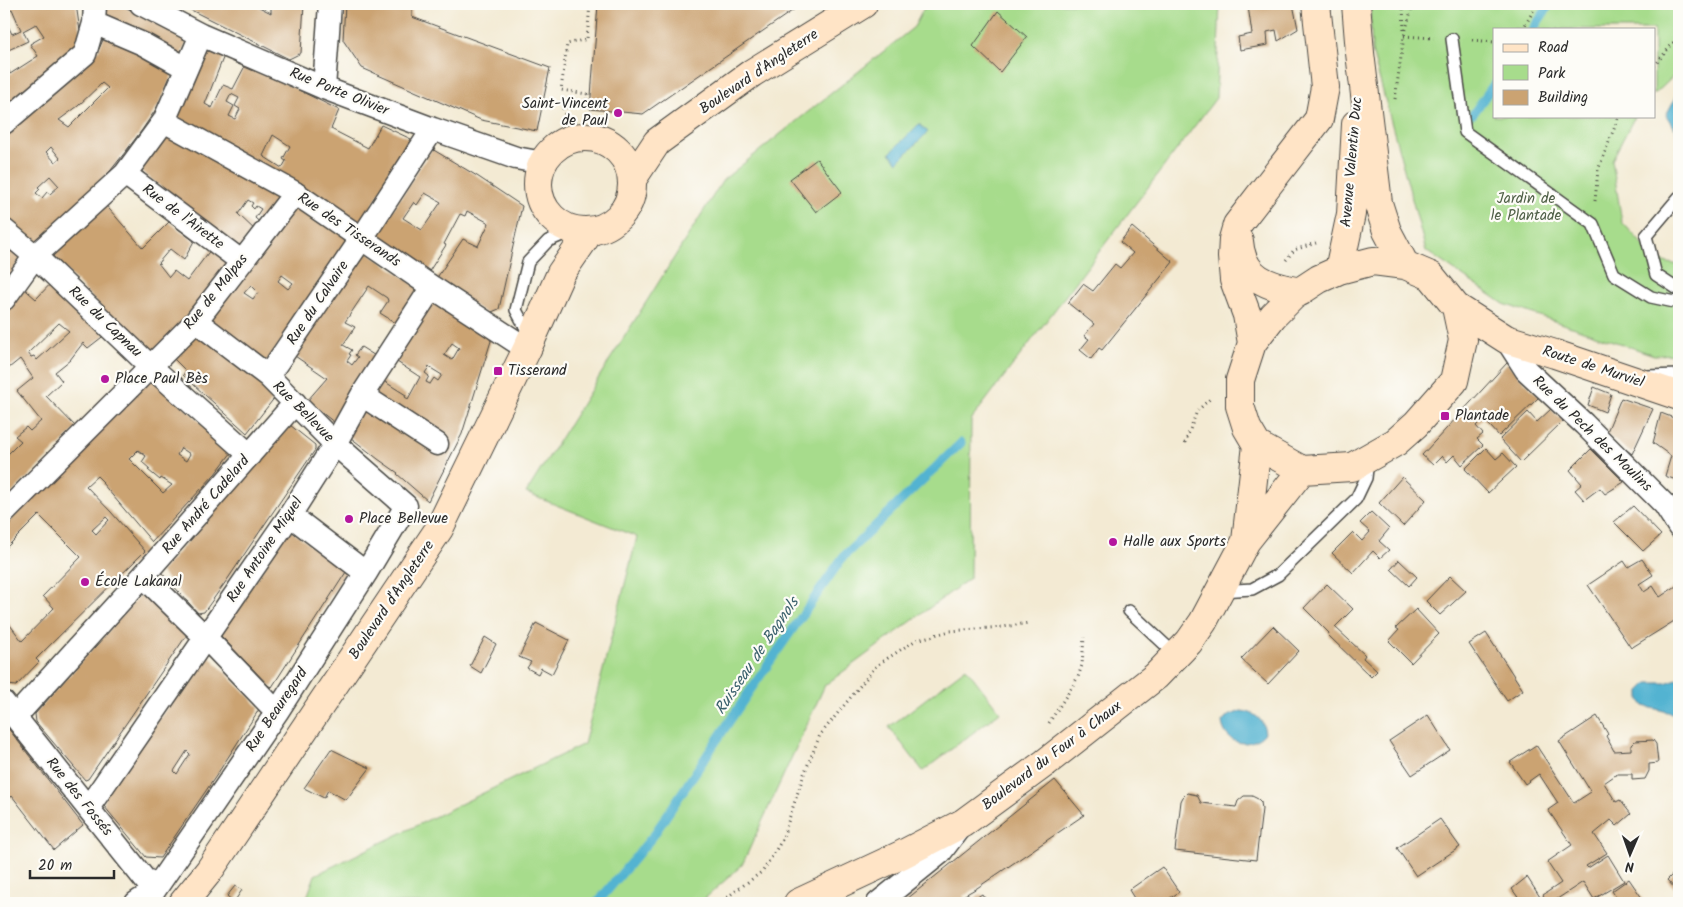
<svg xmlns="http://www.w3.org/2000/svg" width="1683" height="907" viewBox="0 0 1683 907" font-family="Kalam,sans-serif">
  <rect width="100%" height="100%" fill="#fdfcf7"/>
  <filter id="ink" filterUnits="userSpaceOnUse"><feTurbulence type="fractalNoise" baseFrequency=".02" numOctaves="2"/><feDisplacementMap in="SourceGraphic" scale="10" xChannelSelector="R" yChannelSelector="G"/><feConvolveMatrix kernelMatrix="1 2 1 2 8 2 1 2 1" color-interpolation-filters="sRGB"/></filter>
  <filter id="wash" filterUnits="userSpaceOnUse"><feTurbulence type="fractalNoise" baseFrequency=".0096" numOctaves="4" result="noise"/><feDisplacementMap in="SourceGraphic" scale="20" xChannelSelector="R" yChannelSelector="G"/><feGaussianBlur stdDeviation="1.12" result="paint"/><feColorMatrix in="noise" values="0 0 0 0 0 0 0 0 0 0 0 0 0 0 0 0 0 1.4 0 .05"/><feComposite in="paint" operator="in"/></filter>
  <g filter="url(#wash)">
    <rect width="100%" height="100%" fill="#f3ead3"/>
    <path fill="#a7dc8c" stroke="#69845c" d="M926 4H1220L1216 98 971 420 970 578 825 685 742 865 700 903H305L315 875 584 744 637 537 526 493 723 180 914 27Z
      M1370 4H1679V71L1654 95V29H1494V116H1635L1612 160 1622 222 1658 261 1679 265V354L1654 355 1504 304 1426 251 1372 51Z
      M966 668 1000 712 923 771 889 727Z"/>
    <path fill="#52b3d1" stroke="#3e6f7e" d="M1679 91V136L1666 115Z
      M919 124 928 132 898 162 890 153Z
      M1677 679 1679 680V711L1672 713 1644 706 1640 700V691L1648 683H1665Z
      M1241 711C1254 712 1264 719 1265 733 1251 749 1225 746 1222 722L1226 717Z"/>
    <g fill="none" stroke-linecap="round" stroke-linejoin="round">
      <path stroke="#52b3d1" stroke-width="9" d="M1533 29 1550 4
        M1473 114 1494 84
        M597 903 653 836 749 692 843 557 961 443"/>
    </g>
    <g id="blocks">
      <path fill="#cba372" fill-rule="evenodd" d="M4 4H76L82 45 4 115V56L10 74 38 56 30 44 44 36 36 24 23 31 28 41 4 52V18L12 34 21 30 12 9 4 14Z
        M102 4H119L154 22 190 35 179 60 104 20Z
        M179 4H253L271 13V4H304L301 53 289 59Z
        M345 4H412V17L550 68 537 131 481 120 362 68 343 40Z
        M598 4H802L643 114 590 109Z
        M1265 4H1293L1298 29 1278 41 1276 30 1267 32 1268 45 1240 50 1238 37 1252 34 1248 6Z
        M998 11 1027 37 1000 72 973 46Z
        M106 33 175 68 160 103 142 130 126 151 111 170 36 248 4 221V130L87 63 99 49ZM102 83 108 88 69 127 59 120 78 106ZM51 147 60 158 55 162 46 152ZM50 176 59 186 50 194 47 192 42 198 36 193 40 189 38 187Z
        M202 43 225 53 205 104 212 108 223 85 233 89 246 64 339 110 331 129 368 148 381 125 411 139 364 220 353 226 172 114ZM231 94 239 98 235 106 240 109 235 119 229 116 234 106 227 102ZM273 135 290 146 283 159 286 161 282 168 263 156Z
        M162 127 286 197 264 226 255 218 261 209 256 206 254 209 251 206 253 203 248 200 238 214 258 233 242 254 134 165Z
        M432 149 477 176 522 206 499 309 487 314 436 279 463 239 478 246 489 223 467 211 465 216 460 214 444 244 446 245 428 273 374 239ZM425 193 441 202 422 230 403 218 414 202 417 205Z
        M817 159 842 192 816 212 790 179Z
        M297 201 352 241 264 366 207 321ZM282 275 293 283 288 289 278 281ZM251 285 258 292 253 299 244 293Z
        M103 202 143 248 169 222 194 241 184 260 170 249 158 263 169 277 174 271 187 281 214 245 234 263 222 280 149 356 91 297 49 252Z
        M1132 227 1173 262 1102 350 1099 348 1091 359 1080 350 1089 339 1084 336 1094 324 1068 303 1083 284 1093 291 1115 264 1120 268 1133 253 1120 242Z
        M4 237 24 255 4 284Z
        M365 250 422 290 399 325 380 313 388 301 387 298 369 286 345 322 355 327 343 345 352 350 349 354 351 355 347 361 352 365 358 357 355 355 361 347 377 357 335 423 307 401 327 378 292 354Z
        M55 279 106 334 88 348 83 343 70 360 55 372 62 381 46 396 77 428 4 501V458L21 441 15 436 26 427 30 431 41 421 17 391 33 378 20 359 4 372V309L20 285 36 299ZM59 323 69 331 37 360 34 356 31 357 28 353Z
        M434 299 486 331 491 341 462 434 428 501 397 474 398 473 378 459 346 434 382 380 406 395 405 397 408 399 420 377 394 360ZM452 343 459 348 452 360 444 355ZM429 367 442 375 438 381 434 378 430 384 426 382 429 376 425 373Z
        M196 330 279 392 247 433 183 375 186 371 173 358Z
        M1507 363 1539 397 1499 436 1483 418 1476 426 1483 434 1477 439 1483 445 1462 465 1454 455 1447 462 1442 456 1433 465 1422 455Z
        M152 376 232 452 215 474 152 542 102 483 103 482 97 476 86 486 111 512 145 551 36 659 39 662 16 686 8 685 4 680V617L22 641 54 608 43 596 81 557 39 515 4 550V526ZM181 448 190 454 186 461 177 455ZM138 450 146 456 142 462 150 469 148 470 160 480 161 478 172 485 163 493 129 459ZM106 517 109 520 96 534 92 530Z
        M1594 387 1611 394 1605 412 1588 405Z
        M1621 398 1653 409 1632 454 1606 434Z
        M1551 409 1563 421 1521 462 1500 439 1528 412 1537 422Z
        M1661 413 1679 420V481L1665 476 1671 456 1653 443Z
        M290 425 315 445V450L227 580 204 612 198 613 161 572Z
        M1486 448 1496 459 1503 453 1516 467 1488 493 1465 469Z
        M1591 449 1624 482 1605 494 1600 488 1584 500 1575 490 1582 484 1570 470Z
        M1402 477 1426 500 1403 526 1379 503Z
        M1633 506 1661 535 1643 551 1614 522Z
        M1371 512 1389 529 1379 541 1389 550 1380 558 1373 551 1353 573 1332 553 1353 532 1362 541 1370 532 1360 523Z
        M289 529 346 572 272 687 269 686 219 634Z
        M1642 559 1653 575 1639 584 1644 592 1653 586 1660 597 1679 584V618L1631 648 1588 585 1624 561 1628 567Z
        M1399 560 1417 577 1409 586 1391 569Z
        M1450 576 1466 591 1440 615 1426 601Z
        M1327 584 1353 609 1335 627 1365 655 1363 658 1377 671 1371 677 1328 635 1329 633 1304 608Z
        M144 591 186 631V636L88 779 85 780 36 722 35 714Z
        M1416 609 1439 634 1411 663 1389 641 1399 630 1396 628Z
        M536 623 569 640 552 674 541 668 538 674 527 668 531 662 519 657Z
        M1273 626 1299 651 1268 684 1241 659Z
        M1486 633 1523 690 1507 701 1469 644Z
        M485 637 496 644 481 673 470 666Z
        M207 654 259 707 258 711 216 776 160 858 146 857 104 806V793ZM187 751 190 754 177 774 174 771Z
        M1428 715 1450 750 1412 775 1389 741Z
        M1597 716 1608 734 1606 736 1614 751 1631 750V745L1635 741 1653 740 1656 744 1658 763 1649 764V771L1645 779 1632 780V774H1617L1604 783 1616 802 1620 800 1631 814 1617 826 1611 820 1594 834 1607 853 1586 866 1588 868 1608 855 1624 881 1594 899 1583 882 1551 903H1548L1543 895 1561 883 1547 862 1572 845 1548 810 1558 803 1539 774 1525 784 1510 762 1536 745 1574 803 1591 792 1559 741Z
        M4 723 83 825 54 850 12 796 4 804Z
        M331 749 370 768 346 800 328 790 324 798 304 788Z
        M1055 780 1084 815 977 888 963 896 968 903 982 894 988 903H902Z
        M1187 793 1197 795 1201 803 1236 807 1238 801 1244 796H1252L1258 799 1261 802 1262 809 1256 860 1175 851 1181 801 1183 797Z
        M1440 819 1460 847 1416 876 1397 848Z
        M1162 867 1179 892 1163 903H1137L1129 890Z
        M1679 868V893L1667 880Z
        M1527 877 1540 897 1530 903H1522L1512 889Z
        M1629 879 1640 895 1645 903H1620L1612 891Z
        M235 886 242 890 234 902 227 896Z"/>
    </g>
  </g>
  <g filter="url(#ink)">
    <use href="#blocks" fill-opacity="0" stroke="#494844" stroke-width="1"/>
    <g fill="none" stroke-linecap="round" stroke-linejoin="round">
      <g stroke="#494844" stroke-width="14">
        <path id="lane" d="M1452 39 1465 132 1593 224 1614 274 1651 297 1679 303
          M1679 197 1646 236 1656 275 1679 290
          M530 336 516 310 528 262 548 241 562 235
          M1647 376 1679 375
          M1221 591 1252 589 1278 575 1356 499 1366 478 1368 460
          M1129 611 1176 655"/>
      </g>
      <g stroke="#494844" stroke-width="25">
        <path id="street" d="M141 4 201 35 324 88 433 129 516 158 543 163
          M94 23 143 44 186 68
          M324 88 330 4
          M164 121 295 193 432 287 527 349
          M4 123 85 54 94 23 95 4
          M125 174 241 261
          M4 230 35 256 150 366 250 455
          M4 299 35 256 125 174 164 121 201 35
          M1506 339 1526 370 1584 424 1665 505 1679 527
          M268 376 362 238 433 129
          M362 395 437 444
          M4 513 196 321 295 193
          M290 515 366 573
          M143 576 205 637 277 712
          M4 703 154 891
          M15 717 143 576 295 403
          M88 808 290 515 335 444 362 395 432 287
          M136 903 154 891 277 712 366 573 406 506 335 444 268 376 196 321
          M878 903 940 853 962 824"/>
      </g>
      <g stroke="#494844" stroke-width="30">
        <path id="secondary" d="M1356 4 1360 53 1378 203 1387 231 1405 265
          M538 184a47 47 0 1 1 94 0a47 47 0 1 1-94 0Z
          M633 178 657 142 752 73 863 4
          M1239 241C1242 279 1268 286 1300 292
          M1373 261 1405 265 1431 276 1456 307 1463 340 1454 381 1416 424 1396 442 1352 467 1302 470 1257 445 1247 428 1240 406V380L1252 343 1273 316 1293 296 1319 279 1339 270Z
          M1339 270 1351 214 1356 124
          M1456 307 1506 339 1555 354 1679 396
          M1252 343 1247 315 1234 280 1232 257 1233 239 1237 225 1319 119 1325 87 1316 4
          M1246 541 1257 445
          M183 903 209 871 439 529 527 349 561 273 590 231
          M798 903 901 855 963 823 1045 763 1156 676 1189 642 1203 622 1246 541 1302 470"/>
      </g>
      <path stroke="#494844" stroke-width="3" stroke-dasharray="1 4" stroke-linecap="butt" d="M1403 4 1404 32
        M1523 29 1537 4
        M1404 36 1434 38
        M1472 40 1494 42
        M1654 66 1679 36
        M1395 99 1404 36 1413 4
        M572 138 563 108 586 105 587 94 561 90 567 44 587 39 590 4
        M1595 201 1598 170 1619 116
        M1286 260 1294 250 1316 243
        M1185 443 1197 411 1211 398
        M1049 723 1078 677 1082 665 1084 637
        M719 903 763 871 782 840 804 774 820 735 877 665 916 640 950 631 1003 627 1029 623"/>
      <use href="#lane" stroke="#fff" stroke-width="11"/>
      <use href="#street" stroke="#fff" stroke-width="22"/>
      <use href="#secondary" stroke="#ffe4c6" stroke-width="28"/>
    </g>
  </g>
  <g fill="#b5179e" stroke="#fdfcf7" stroke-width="2">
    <circle cx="618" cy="113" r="5"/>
    <rect x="493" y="366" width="10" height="10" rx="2.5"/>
    <circle cx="105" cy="379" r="5"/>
    <rect x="1440" y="411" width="10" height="10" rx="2.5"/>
    <circle cx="349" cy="519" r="5"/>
    <circle cx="1113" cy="542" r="5"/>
    <circle cx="85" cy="582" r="5"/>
  </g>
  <g text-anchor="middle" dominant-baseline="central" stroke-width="4.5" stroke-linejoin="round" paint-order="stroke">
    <g font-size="15" fill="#2b2b2b" stroke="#fdfcf7">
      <text transform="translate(759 72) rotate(-34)">Boulevard d'Angleterre</text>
      <text transform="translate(339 92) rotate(22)">Rue Porte Olivier</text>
      <text transform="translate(1352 162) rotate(-85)">Avenue Valentin Duc</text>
      <text transform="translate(183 217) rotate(37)">Rue de l'Airette</text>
      <text transform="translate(349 230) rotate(34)">Rue des Tisserands</text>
      <text transform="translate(216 292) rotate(-51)">Rue de Malpas</text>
      <text transform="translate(318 303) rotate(-56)">Rue du Calvaire</text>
      <text transform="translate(105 322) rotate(44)">Rue du Capnau</text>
      <text transform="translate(1593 367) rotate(18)">Route de Murviel</text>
      <text transform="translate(303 412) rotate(45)">Rue Bellevue</text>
      <text transform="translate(1592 434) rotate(44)">Rue du Pech des Moulins</text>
      <text transform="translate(206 505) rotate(-49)">Rue André Cadelard</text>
      <text transform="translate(265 550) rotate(-56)">Rue Antoine Miquel</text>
      <text transform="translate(392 600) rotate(-56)">Boulevard d'Angleterre</text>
      <text transform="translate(277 710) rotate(-56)">Rue Beauregard</text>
      <text transform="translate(1052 756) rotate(-37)">Boulevard du Four à Chaux</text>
      <text transform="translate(79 797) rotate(51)">Rue des Fossés</text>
    </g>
    <g font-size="15" fill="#2b2b2b" stroke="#fdfcf7" text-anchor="start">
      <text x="608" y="104" text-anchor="end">Saint-Vincent<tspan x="608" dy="17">de Paul</tspan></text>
      <text x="508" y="371">Tisserand</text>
      <text x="115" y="379">Place Paul Bès</text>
      <text x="1455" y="416">Plantade</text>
      <text x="359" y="519">Place Bellevue</text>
      <text x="1123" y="542">Halle aux Sports</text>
      <text x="95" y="582">École Lakanal</text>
    </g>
    <g font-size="15" fill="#506048" stroke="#fdfcf7">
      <text x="1526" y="199">Jardin de<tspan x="1526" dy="17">le Plantade</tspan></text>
    </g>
    <g font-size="16" font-style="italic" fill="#3b616d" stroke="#fdfcf7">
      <text transform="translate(757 656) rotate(-56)">Ruisseau de Bagnols</text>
    </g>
  </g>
  <rect width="1683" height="907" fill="none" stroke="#fdfcf7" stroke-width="20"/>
  <rect x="1493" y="28" width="162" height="90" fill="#fdfcf7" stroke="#a9a8a5"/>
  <rect x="1503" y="44" width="25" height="8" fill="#ffe4c6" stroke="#a9a8a5"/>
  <text x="1538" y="52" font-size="15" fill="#2b2b2b">Road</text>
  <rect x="1503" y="65" width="25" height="15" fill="#a7dc8c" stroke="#a9a8a5"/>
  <text x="1538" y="78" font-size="15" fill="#2b2b2b">Park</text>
  <rect x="1503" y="90" width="25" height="15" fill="#cba372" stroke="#a9a8a5"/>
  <text x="1538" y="102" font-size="15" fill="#2b2b2b">Building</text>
  <g transform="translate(1630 854) rotate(182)" stroke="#fdfcf7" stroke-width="4" paint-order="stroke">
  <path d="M0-4L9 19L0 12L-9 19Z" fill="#2b2b2b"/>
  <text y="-8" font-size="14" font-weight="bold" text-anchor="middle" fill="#2b2b2b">N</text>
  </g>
  <path d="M30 870v8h84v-8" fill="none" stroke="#2b2b2b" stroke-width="2.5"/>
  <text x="38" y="870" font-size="15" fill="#2b2b2b" stroke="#fdfcf7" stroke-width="4" paint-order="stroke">20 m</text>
</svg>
